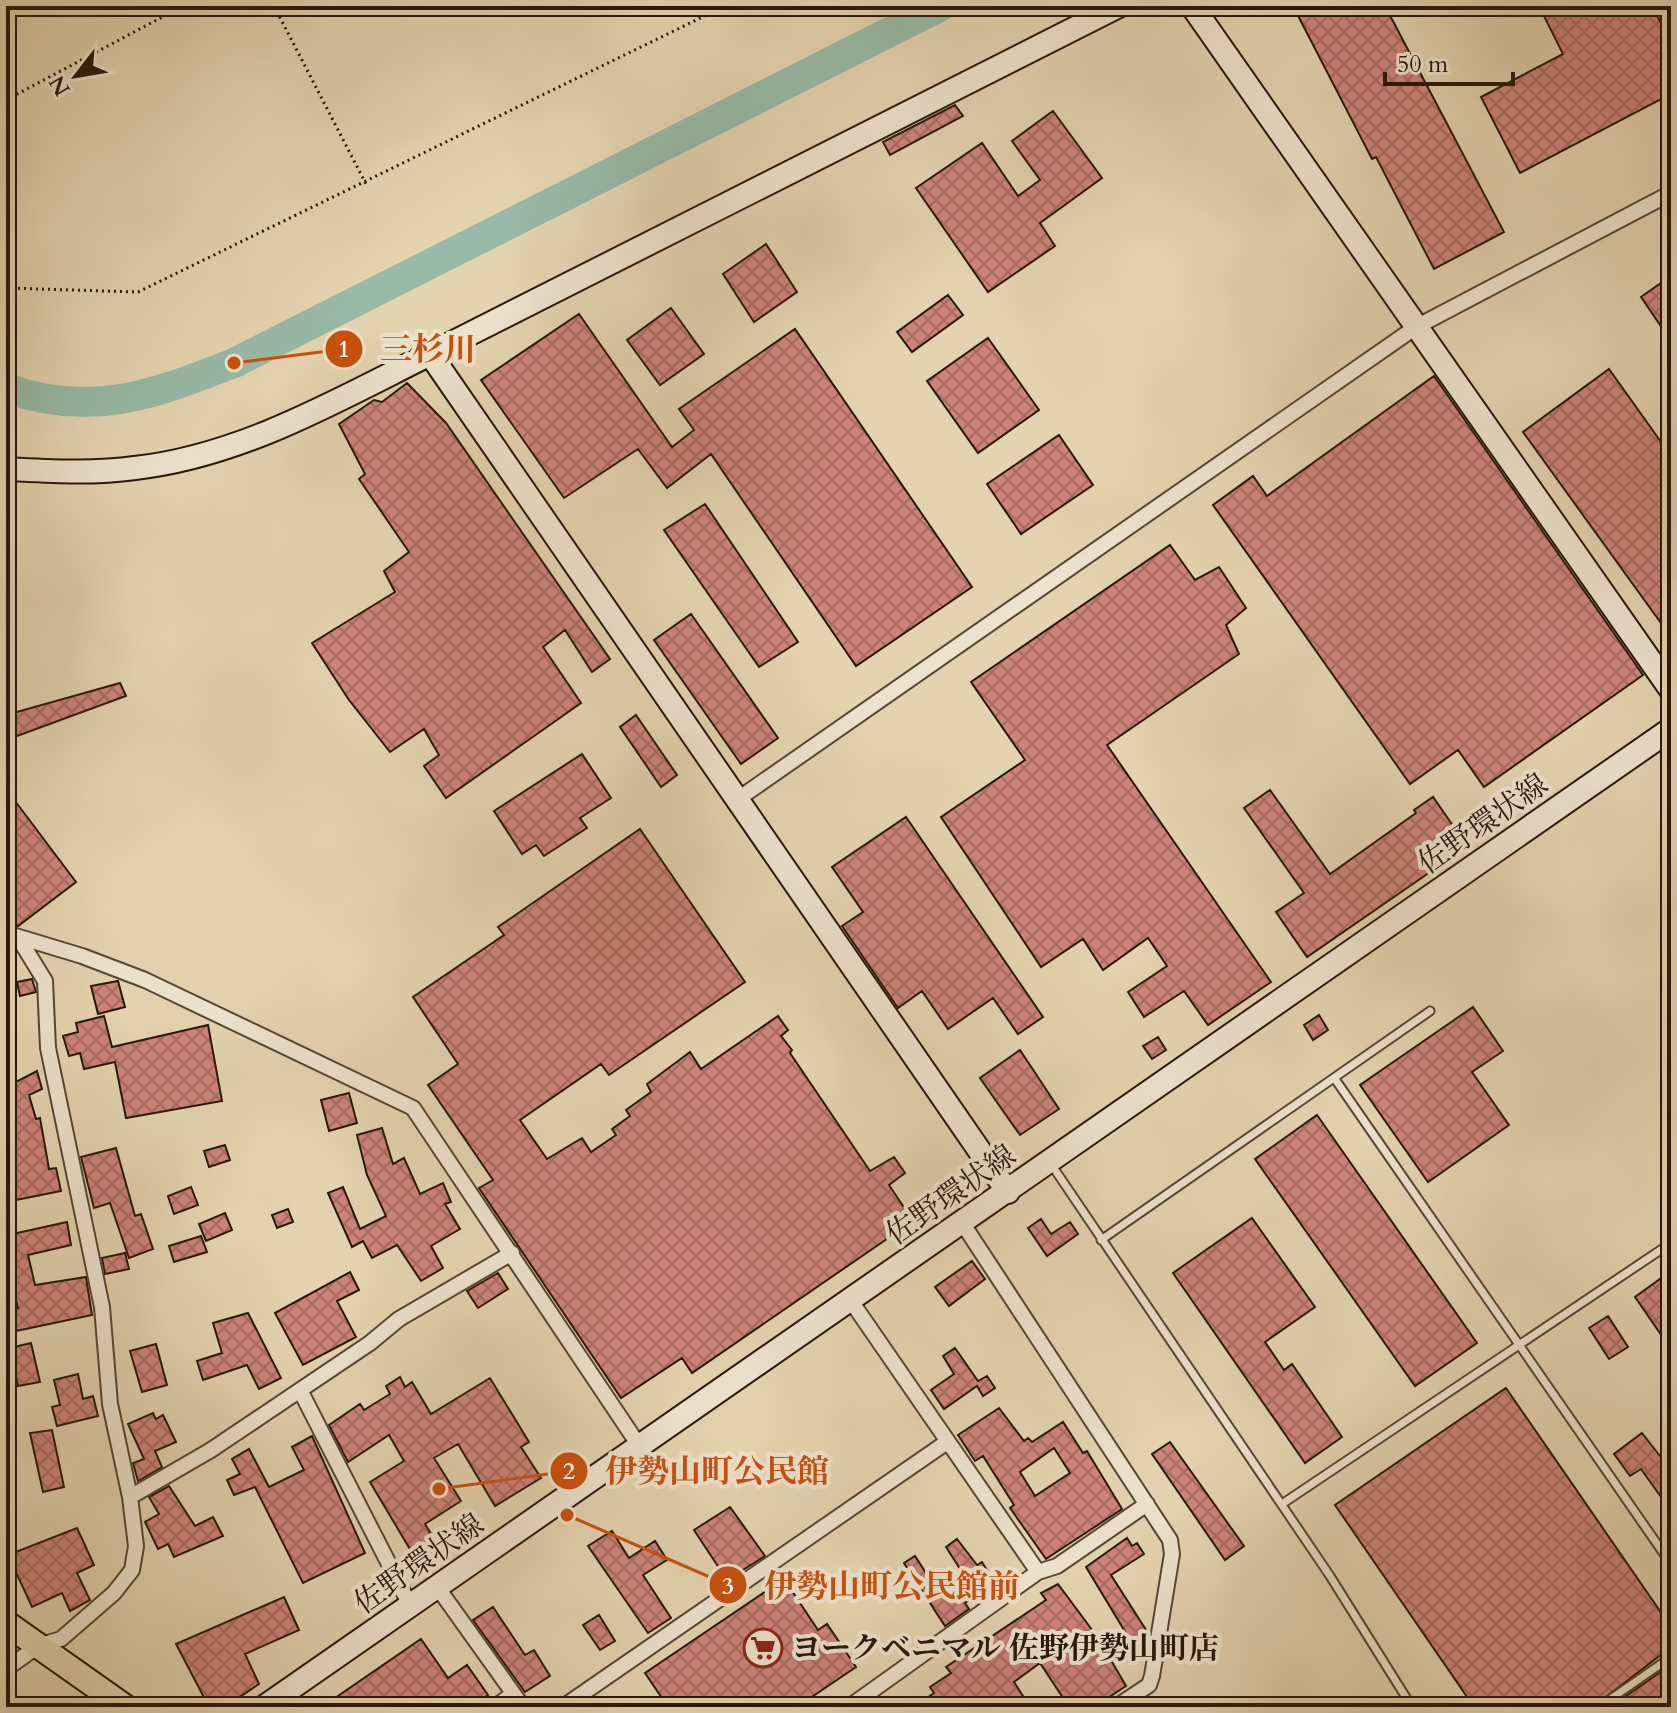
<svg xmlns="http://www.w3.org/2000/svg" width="1677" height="1713" viewBox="0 0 1677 1713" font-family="Cardo,'Noto Serif JP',serif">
  <defs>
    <pattern id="building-cross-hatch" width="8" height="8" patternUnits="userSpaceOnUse" patternTransform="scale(2)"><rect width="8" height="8" fill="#ce837a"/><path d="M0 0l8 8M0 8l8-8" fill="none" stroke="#a76a62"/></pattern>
  </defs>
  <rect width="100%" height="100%" fill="#e4d3b0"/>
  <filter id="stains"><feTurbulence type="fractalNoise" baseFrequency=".0025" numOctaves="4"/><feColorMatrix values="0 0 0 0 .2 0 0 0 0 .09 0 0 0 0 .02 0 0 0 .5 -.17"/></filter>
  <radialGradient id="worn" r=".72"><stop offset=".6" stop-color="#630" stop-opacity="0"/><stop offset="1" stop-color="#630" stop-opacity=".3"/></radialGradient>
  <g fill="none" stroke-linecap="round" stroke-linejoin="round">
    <path stroke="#97b9a6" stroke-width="30" d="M6 388C92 419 154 394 234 363L941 6"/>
  </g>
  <path fill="url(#building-cross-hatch)" stroke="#27170a" stroke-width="2" fill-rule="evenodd" d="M1293 6H1385L1504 232 1434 269 1376 157 1372 159Z
    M1539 6H1652L1671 42V94L1520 173 1481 97 1563 54Z
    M955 105 963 116 890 155 883 142Z
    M1053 111 1102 178 1040 223 1055 246 988 292 916 188 982 143 1018 196 1040 180 1012 141Z
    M766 244 797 292 754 322 723 274Z
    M1671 276V341L1641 297Z
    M948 295 963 315 912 352 897 332Z
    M671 308 704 354 660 385 627 340Z
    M579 314 672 447 694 430 679 409 795 329 972 587 856 666 711 454 667 488 638 449 564 498 481 380Z
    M988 338 1039 410 978 453 927 381Z
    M1609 369 1671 456V637L1523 432Z
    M1434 376 1643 675 1484 787 1458 750 1410 784 1213 505 1253 476 1267 496Z
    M407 383 446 423 610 659 592 672 565 630 543 647 581 703 446 798 424 766 439 755 424 729 390 752 349 700 312 643 395 592 384 571 409 552 359 479 365 474 339 424 374 400 382 402Z
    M1059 435 1093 485 1021 534 987 484Z
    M705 504 798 642 759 667 664 530Z
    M1170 545 1195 580 1219 567 1246 608 1226 625 1239 654 1107 745 1271 982 1208 1025 1184 991 1144 1017 1128 992 1167 966 1148 938 1103 970 1083 939 1041 967 941 817 1025 760 971 682Z
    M691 614 778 738 741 764 654 640Z
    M120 683 126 696 6 740V715Z
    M636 715 677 775 661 787 620 727Z
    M582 754 611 798 580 818 587 828 544 856 536 845 522 854 494 811Z
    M6 789 76 882 18 926 6 921Z
    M1270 790 1330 874 1416 813 1414 810 1433 797 1465 843 1431 867 1433 870 1307 957 1276 912 1304 893 1244 808Z
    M906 817 1043 1017 1018 1034 993 998 948 1029 922 991 898 1008 842 926 863 912 832 867Z
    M640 829 745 982 609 1075 601 1064 520 1120 547 1159 582 1138 591 1152 616 1135 612 1129 630 1116 626 1110 651 1092 647 1084 682 1058 690 1052 701 1069 778 1016 788 1030 781 1036 792 1050 790 1053 870 1171 894 1157 905 1173 889 1185 913 1221 692 1373 682 1358 621 1398 479 1188 493 1180 428 1085 458 1064 413 997 504 935 498 927Z
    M32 979 36 992 20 996 17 982Z
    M118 981 125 1007 98 1014 91 986Z
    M1473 1007 1503 1051 1472 1072 1509 1125 1428 1182 1360 1085Z
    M1319 1015 1328 1030 1313 1040 1304 1025Z
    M104 1016 112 1047 208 1025 222 1101 126 1118 115 1062 84 1069 80 1053 69 1056 63 1036 78 1032 76 1023Z
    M1158 1037 1166 1050 1152 1059 1143 1046Z
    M1020 1050 1059 1109 1020 1135 980 1078Z
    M37 1071 42 1089 29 1095 36 1119 40 1118 49 1169 56 1168 61 1191 6 1202V1087Z
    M349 1093 357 1123 329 1131 321 1100Z
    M1317 1115 1477 1343 1415 1386 1255 1159Z
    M382 1128 393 1164 404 1158 420 1194 443 1183 451 1202 445 1204 460 1229 431 1246 443 1268 421 1281 397 1245 372 1258 363 1241 352 1247 328 1193 343 1187 360 1229 386 1216 367 1175 357 1135Z
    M225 1145 230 1160 209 1167 204 1151Z
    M116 1148 135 1216 141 1214 153 1249 129 1258 110 1203 94 1208 81 1157Z
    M191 1187 198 1205 174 1214 168 1196Z
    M288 1209 293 1222 277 1228 272 1215Z
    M225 1213 232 1230 206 1241 199 1224Z
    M1252 1218 1315 1307 1265 1342 1284 1370 1292 1364 1342 1437 1305 1463 1173 1273Z
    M1041 1219 1051 1234 1070 1222 1078 1234 1047 1256 1028 1228Z
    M67 1222 71 1245 28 1255 35 1285 86 1277 92 1315 16 1331 12 1309 18 1308 9 1272 15 1270 8 1235Z
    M201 1236 207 1252 174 1262 169 1246Z
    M125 1253 129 1269 105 1274 102 1258Z
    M972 1261 985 1279 949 1306 935 1287Z
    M1671 1271V1349L1635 1297Z
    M350 1272 359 1290 337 1301 356 1337 303 1365 275 1313Z
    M498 1273 508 1289 478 1308 467 1291Z
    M248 1313 281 1378 259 1389 247 1365 203 1380 197 1361 222 1353 213 1323Z
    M1608 1316 1628 1347 1609 1359 1589 1328Z
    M31 1343 40 1382 18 1386 10 1348Z
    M156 1344 167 1385 142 1392 130 1351Z
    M955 1348 978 1381 987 1376 995 1388 983 1396 977 1386 944 1409 931 1390 954 1374 943 1356Z
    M78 1374 83 1399 93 1396 98 1416 57 1426 52 1407 60 1405 54 1380Z
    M400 1377 405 1387 412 1382 431 1414 490 1378 529 1442 521 1447 541 1478 495 1506 458 1444 434 1458 461 1501 425 1524 439 1547 417 1561 370 1482 404 1461 389 1435 348 1462 329 1425 360 1404 364 1410 390 1394 386 1386Z
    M1506 1388 1660 1611 1671 1603V1647L1593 1707H1474L1335 1505Z
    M999 1408 1024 1441 1028 1438 1032 1442 1063 1422 1083 1453 1087 1451 1122 1509 1046 1559 1010 1508 1014 1505 983 1456 975 1461 958 1435ZM1054 1448 1070 1473 1035 1496 1020 1472Z
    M153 1413 156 1419 163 1415 176 1442 155 1451 162 1467 138 1481 133 1463 144 1459 128 1424Z
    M52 1430 64 1487 43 1492 30 1433Z
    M1642 1433 1671 1470V1511L1641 1469 1630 1476 1614 1454Z
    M312 1436 365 1553 303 1583 255 1487 234 1495 227 1480 240 1474 232 1459 249 1449 269 1487 304 1470 292 1447Z
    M1170 1442 1244 1546 1225 1560 1152 1454Z
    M169 1486 195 1526 213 1517 223 1536 174 1557 168 1544 158 1549 145 1522 159 1514 149 1497Z
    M730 1507 765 1556 727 1580 694 1530Z
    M77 1528 94 1565 77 1573 90 1600 70 1611 62 1593 32 1607 8 1555Z
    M612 1531 629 1558 655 1541 667 1560 643 1575 671 1618 648 1633 588 1546Z
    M1127 1538 1132 1546 1137 1543 1144 1554 1111 1575 1148 1633 1132 1643 1086 1567Z
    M957 1539 977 1565 982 1562 996 1585 965 1603 969 1609 945 1626 904 1563 915 1556 938 1592 964 1575 946 1547Z
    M784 1579 818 1630 827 1624 856 1667 797 1707H668L645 1673Z
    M1058 1584 1098 1638 1126 1686 1094 1707H1069L1040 1663 1014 1682 1030 1707H914L934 1693 930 1687 951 1673 946 1667 1046 1600 1041 1593Z
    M284 1597 299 1630 245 1654 259 1684 225 1707H209L176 1644Z
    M493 1607 525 1655 534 1650 550 1676 525 1692 473 1620Z
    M599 1615 615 1641 600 1650 583 1625Z
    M421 1639 448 1678 467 1665 488 1695 471 1707H322Z
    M1665 1669 1671 1677V1707H1610Z"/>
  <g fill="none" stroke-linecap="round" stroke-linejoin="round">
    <g stroke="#564634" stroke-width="11">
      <path id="lane" d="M1335 1079 1671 1564
        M1051 1164 1330 1576 1412 1707
        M1101 1240 1430 1011
        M1282 1504 1671 1243
        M1599 1707 1671 1657"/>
    </g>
    <g stroke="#564634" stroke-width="18">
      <path id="street" d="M738 799 1416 327 1671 193
        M6 933 82 956 145 980 413 1108 640 1447
        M963 1224 1170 1540 1172 1554 1152 1676 1149 1685 1116 1707
        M851 1301 1038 1572
        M300 1390 411 1607
        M130 1497 211 1450 370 1343 399 1319 512 1253
        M438 1588 523 1707
        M6 1669 38 1646 61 1639 114 1593 132 1570 136 1546 130 1497 110 1404 102 1307 48 1048 45 981 18 937
        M495 1707 513 1694
        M563 1707 947 1442
        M849 1707 1038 1572 1057 1566 1147 1504"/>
    </g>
    <g stroke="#27170a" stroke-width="26">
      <path id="secondary" d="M1192 6 1671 690
        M6 469C49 471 92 474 135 468 241 456 336 401 430 354
        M1008 1192 430 354 1119 6
        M264 1707 1671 729"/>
    </g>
    <g stroke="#27170a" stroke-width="28">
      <path id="primary" d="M6 1623 125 1707"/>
    </g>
    <path stroke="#27170a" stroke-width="3" stroke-dasharray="2 4" stroke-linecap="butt" d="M274 6 366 184
      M6 100 183 6
      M6 288 138 292 725 6"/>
    <use href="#lane" stroke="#ede2cc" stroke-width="7"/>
    <use href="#street" stroke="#ede2cc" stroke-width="14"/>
    <use href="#secondary" stroke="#ede2cc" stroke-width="22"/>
    <use href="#primary" stroke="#e4d3b0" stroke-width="24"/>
  </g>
  <defs>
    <g id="supermarket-ring" transform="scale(2)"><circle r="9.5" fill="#ede2cc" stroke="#8f2418" stroke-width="1.5"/><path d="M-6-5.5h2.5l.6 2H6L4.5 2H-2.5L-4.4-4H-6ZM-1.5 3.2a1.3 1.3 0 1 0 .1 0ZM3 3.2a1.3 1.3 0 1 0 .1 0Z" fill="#8f2418"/></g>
  </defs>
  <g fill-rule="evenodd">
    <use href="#supermarket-ring" x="763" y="1648"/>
  </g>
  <g text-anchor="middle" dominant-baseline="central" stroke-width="8" stroke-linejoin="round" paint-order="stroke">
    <g font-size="30" fill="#27170a" stroke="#ede2cc">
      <text transform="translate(1483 824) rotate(-35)">佐野環状線</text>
      <text transform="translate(951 1195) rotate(-35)">佐野環状線</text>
      <text transform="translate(419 1564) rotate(-35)">佐野環状線</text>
    </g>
    <g font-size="30" font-weight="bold" fill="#27170a" stroke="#ede2cc" text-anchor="start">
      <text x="791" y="1648">ヨークベニマル 佐野伊勢山町店</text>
    </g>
  </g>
  <path fill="none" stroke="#cb4f0c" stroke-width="3" d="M234 363L344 349M439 1489L569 1471M567 1515L728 1585"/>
  <g fill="#cb4f0c" stroke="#ede2cc" stroke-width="3">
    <circle cx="234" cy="363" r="8"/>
    <circle cx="439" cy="1489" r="8"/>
    <circle cx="567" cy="1515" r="8"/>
    <circle cx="344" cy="349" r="20"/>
    <circle cx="569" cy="1471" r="20"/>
    <circle cx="728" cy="1585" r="20"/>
  </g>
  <g font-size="24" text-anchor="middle" font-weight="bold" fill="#fff">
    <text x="344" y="357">1</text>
    <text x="569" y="1479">2</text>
    <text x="728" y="1594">3</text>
  </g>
  <g font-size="32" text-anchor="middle" font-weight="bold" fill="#cb4f0c" stroke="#ede2cc" stroke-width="8" stroke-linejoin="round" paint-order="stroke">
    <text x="428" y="360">三杉川</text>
    <text x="717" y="1482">伊勢山町公民館</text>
    <text x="892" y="1597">伊勢山町公民館前</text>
  </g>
  <rect width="1677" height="1713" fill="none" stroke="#e4d3b0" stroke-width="32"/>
  <rect x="8" y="8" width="1661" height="1697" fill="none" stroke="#27170a" stroke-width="4"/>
  <rect x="16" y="16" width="1645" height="1681" fill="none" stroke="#27170a" stroke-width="2"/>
  <g transform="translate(76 76) rotate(239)" stroke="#ede2cc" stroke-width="6" paint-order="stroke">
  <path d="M0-6L14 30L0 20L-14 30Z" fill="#27170a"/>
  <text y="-12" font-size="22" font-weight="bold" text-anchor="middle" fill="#27170a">N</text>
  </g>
  <path d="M1385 72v12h128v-12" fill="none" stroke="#27170a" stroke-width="4"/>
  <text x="1397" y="72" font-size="24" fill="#27170a" stroke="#ede2cc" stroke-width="6" paint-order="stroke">50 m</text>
  <rect width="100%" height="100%" filter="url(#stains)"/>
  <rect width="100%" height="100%" fill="url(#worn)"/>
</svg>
